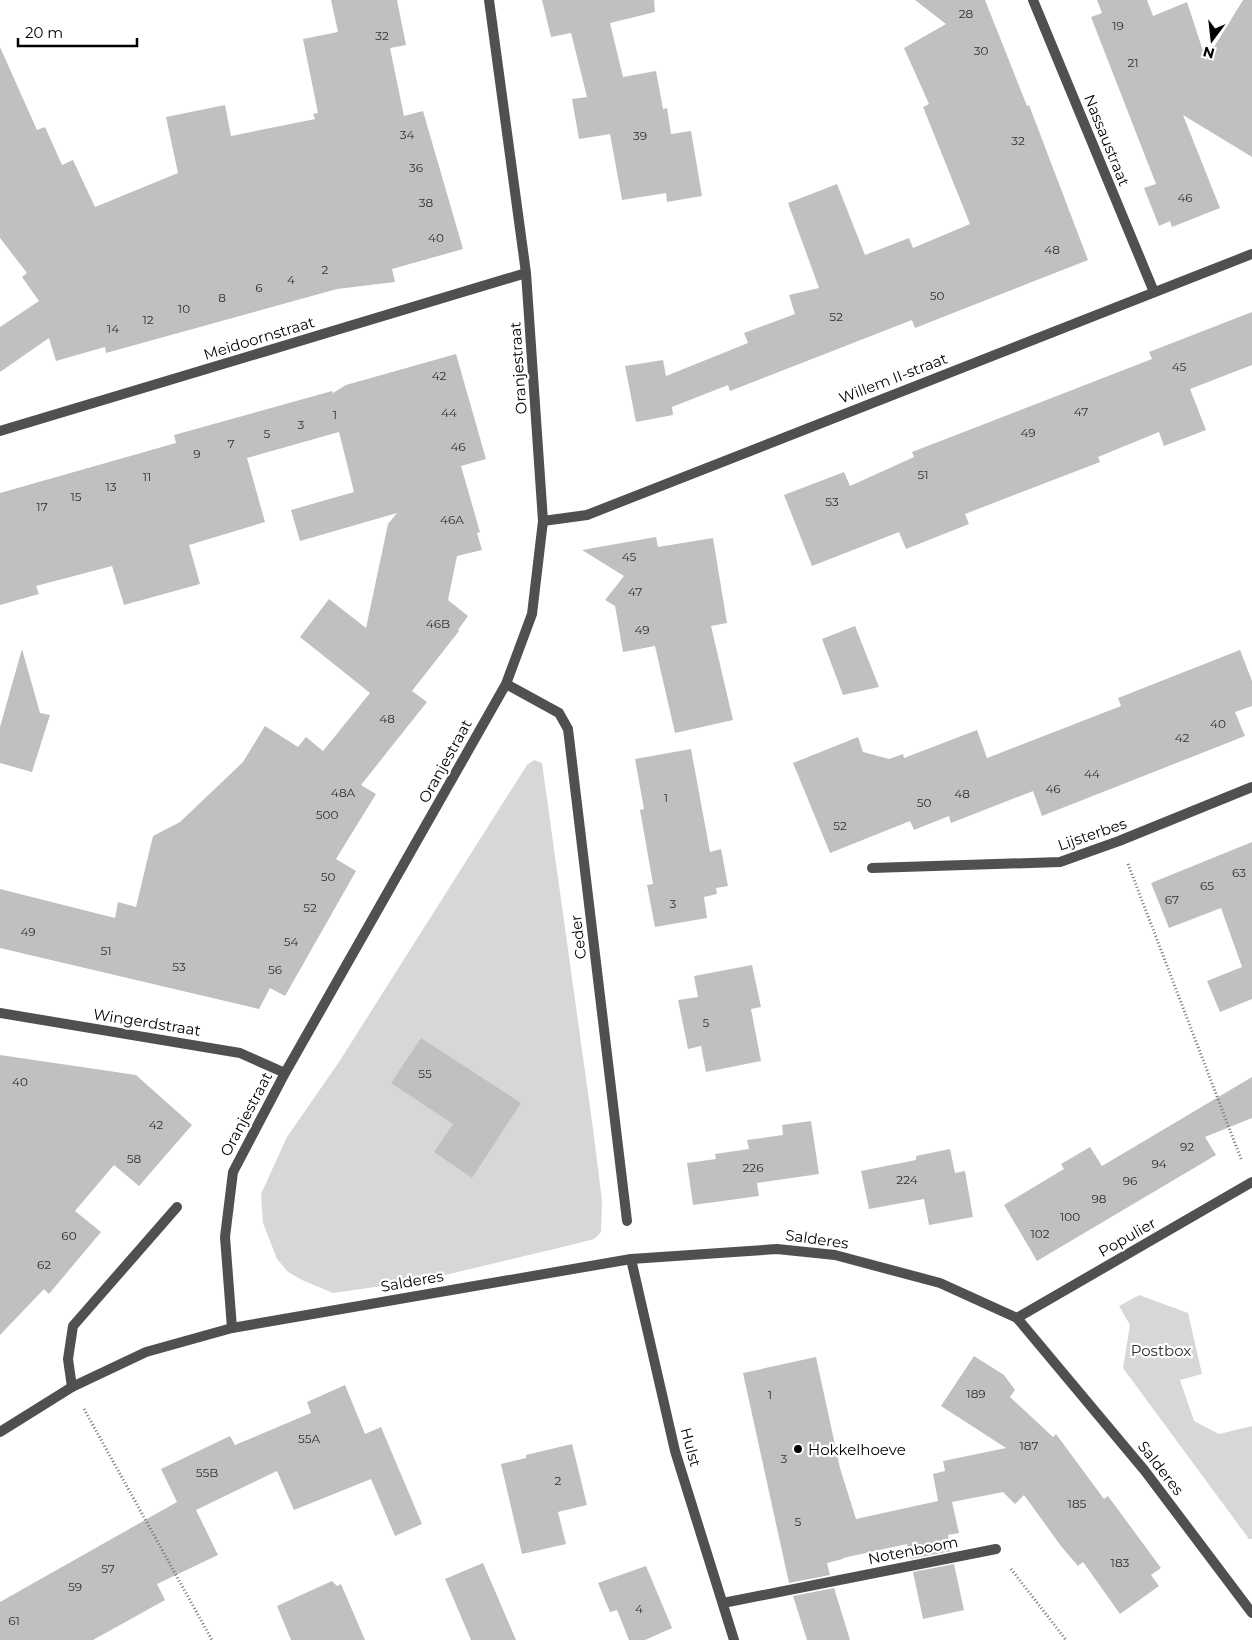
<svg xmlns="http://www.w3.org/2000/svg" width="1252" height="1640" viewBox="0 0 1252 1640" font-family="Montserrat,sans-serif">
  <rect width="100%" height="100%" fill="#fff"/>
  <path fill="#d7d7d7" d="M534 760 542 763 593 1129 602 1200 601 1232 594 1239 571 1245 424 1280 333 1293 302 1280 288 1272 277 1259 263 1223 261 1194 287 1137 339 1062 527 765Z
    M1139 1295 1188 1313 1202 1374 1180 1380 1194 1421 1219 1434 1252 1426V1539H1249L1123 1368 1130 1325 1119 1306Z"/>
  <path fill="#c0c0c0" d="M331 0H397L406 45 390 48 404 116 423 111 463 249 392 269 395 282 337 289 106 353 105 347 56 361 49 338 0 372V327L39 301 22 277 27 273 0 238V47L37 130 45 127 62 165 73 160 95 207 178 173 166 117 225 105 231 136 315 119 313 114 318 113 303 39 338 32Z
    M542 0H654L655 12 610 23 623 77 656 71 663 109 667 108 671 134 691 131 702 196 667 202 666 193 622 200 610 134 579 139 572 99 587 97 571 33 551 37Z
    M915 0H985L1027 106 1029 105 1088 260 915 328 912 320 730 391 728 385 672 407 673 415 636 422 625 366 663 360 666 376 748 343 744 333 795 314 789 295 819 288 788 203 837 184 865 255 909 238 913 248 970 224 923 107 929 104 904 48 946 24Z
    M1097 0H1147L1153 16 1187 2 1206 60 1243 0H1252V157L1183 115 1220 208 1172 227 1170 221 1159 226 1144 188 1156 184 1091 17 1102 13Z
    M1252 312V365L1190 389 1206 430 1164 446 1159 432 1098 457 1100 462 965 514 969 524 906 549 899 532 812 566 784 495 844 472 850 486 914 457 912 452 1152 359 1149 352Z
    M456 354 486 459 461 466 480 532 477 533 482 550 457 556 448 600 468 616 458 630 459 631 412 691 427 702 361 785 376 794 336 859 356 871 285 996 270 988 259 1009 0 948V889L115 918 118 902 136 907 153 836 180 822 243 762 265 726 298 747 306 737 323 751 370 693 300 637 329 599 366 628 388 524 397 513 300 541 291 510 354 492 339 432 247 458 265 522 189 545 200 584 124 605 112 566 36 586 39 594 0 605V493L176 443 174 435 332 391 333 393 346 385Z
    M656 537 658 547 713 538 727 623 711 626 733 720 675 733 655 646 623 652 615 606 605 600 624 576 582 550Z
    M855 626 879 687 843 695 822 639Z
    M22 649 40 713 50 715 32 772 0 763V727Z
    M1240 650 1252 681V706L1235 712 1245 736 1042 816 1033 791 951 823 949 816 914 830 910 821 830 853 793 763 858 737 863 752 889 759 903 754 904 758 977 730 987 758 1121 706 1118 698Z
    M691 749 710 852 721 849 728 886 716 888 717 894 704 897 707 918 655 927 647 885 653 884 640 810 644 809 635 759Z
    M1252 842V999L1220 1012 1207 981 1242 967 1221 908 1169 928 1151 883Z
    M752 965 761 1007 751 1009 761 1061 706 1072 701 1046 688 1049 678 1000 698 997 694 976Z
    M421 1038 521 1103 472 1178 434 1152 453 1124 391 1083Z
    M0 1055 136 1075 192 1125 139 1186 114 1165 75 1211 101 1232 49 1294 44 1289 0 1335Z
    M1252 1077V1118L1205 1137 1216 1155 1037 1261 1004 1205 1064 1169 1061 1164 1090 1147 1102 1166Z
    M811 1121 819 1174 757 1183 759 1196 693 1205 687 1163 716 1159 715 1154 749 1149 747 1140 783 1135 782 1125Z
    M950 1149 955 1173 965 1171 973 1217 929 1225 924 1199 869 1209 861 1171 916 1160V1156Z
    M974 1356 1004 1375 1015 1390 1010 1397 1053 1437 1056 1434 1104 1499 1108 1496 1161 1568 1151 1575 1159 1586 1120 1614 1083 1562 1078 1566 1061 1546 1024 1495 1015 1504 1003 1492 952 1502 959 1533 948 1535 951 1551 911 1559 907 1544 843 1558V1559L827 1563 830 1575 789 1583 743 1373 816 1357 840 1468 856 1519 938 1501 933 1474 945 1471 943 1461 1006 1448 941 1406Z
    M345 1385 365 1434 381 1427 422 1524 395 1536 371 1479 294 1510 277 1471 196 1510 218 1555 157 1584 165 1600 93 1640H0V1602L177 1502 161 1469 230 1436 235 1445 311 1413 307 1402Z
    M572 1444 587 1505 558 1512 566 1544 522 1554 501 1464 526 1458V1455Z
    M483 1563 516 1640H471L445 1579Z
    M954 1564 964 1610 923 1619 913 1572Z
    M646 1566 672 1628 645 1640H629L617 1610 610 1612 598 1583Z
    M332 1581 337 1586 341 1584 365 1640H291L277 1606Z
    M834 1588 850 1640H807L793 1596Z"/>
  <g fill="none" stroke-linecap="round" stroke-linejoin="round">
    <path stroke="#727272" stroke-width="3" stroke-dasharray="1 2.5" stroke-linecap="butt" d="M1128 864 1241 1159
      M84 1409 212 1640
      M1011 1569 1066 1640"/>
    <path stroke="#505050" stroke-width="10" d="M1033 0 1154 292
      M0 431 526 273
      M543 521 587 515 1252 254
      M506 684 559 713 568 729 627 1221
      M872 868 1060 862 1119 841 1252 787
      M0 1013 240 1053 285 1073
      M631 1259 675 1451 734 1640
      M1017 1318 1252 1182
      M232 1328 225 1237 233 1172 285 1073 506 684 532 614 543 521 526 273 489 0
      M72 1387 68 1359 73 1326 177 1207
      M723 1603 996 1549"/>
    <path stroke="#505050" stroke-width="10" d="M0 1432 72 1387 146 1352 232 1328 631 1259 777 1249 835 1255 940 1283 1017 1318 1145 1471 1252 1613"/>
  </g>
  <circle fill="#000" stroke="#fff" stroke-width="2" cx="798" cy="1449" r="5"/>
  <g text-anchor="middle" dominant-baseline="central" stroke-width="4.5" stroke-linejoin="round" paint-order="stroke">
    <g font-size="12" fill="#303030">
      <text x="966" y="13">28</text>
      <text x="1118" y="25">19</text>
      <text x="382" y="35">32</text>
      <text x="981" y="50">30</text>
      <text x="1133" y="62">21</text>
      <text x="407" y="134">34</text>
      <text x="640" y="135">39</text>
      <text x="1018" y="140">32</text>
      <text x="416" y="167">36</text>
      <text x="1185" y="197">46</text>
      <text x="426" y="202">38</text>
      <text x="436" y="237">40</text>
      <text x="1052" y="249">48</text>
      <text x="325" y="269">2</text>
      <text x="291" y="279">4</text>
      <text x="259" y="287">6</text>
      <text x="937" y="295">50</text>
      <text x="222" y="297">8</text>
      <text x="184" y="308">10</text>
      <text x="836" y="316">52</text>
      <text x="148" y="319">12</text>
      <text x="113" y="328">14</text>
      <text x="1179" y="366">45</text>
      <text x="439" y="375">42</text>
      <text x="1081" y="411">47</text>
      <text x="449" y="412">44</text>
      <text x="335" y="414">1</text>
      <text x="301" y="424">3</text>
      <text x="1028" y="432">49</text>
      <text x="267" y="433">5</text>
      <text x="231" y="443">7</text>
      <text x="458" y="446">46</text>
      <text x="197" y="453">9</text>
      <text x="923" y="474">51</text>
      <text x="147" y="476">11</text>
      <text x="111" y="486">13</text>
      <text x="76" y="496">15</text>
      <text x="832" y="501">53</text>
      <text x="42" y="506">17</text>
      <text x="452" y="519">46A</text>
      <text x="629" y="556">45</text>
      <text x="635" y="591">47</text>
      <text x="438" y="623">46B</text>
      <text x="642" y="629">49</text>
      <text x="387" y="718">48</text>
      <text x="1218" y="723">40</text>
      <text x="1182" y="737">42</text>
      <text x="1092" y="773">44</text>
      <text x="1053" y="788">46</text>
      <text x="343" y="792">48A</text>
      <text x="962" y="793">48</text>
      <text x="666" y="797">1</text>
      <text x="924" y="802">50</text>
      <text x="327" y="814">500</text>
      <text x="840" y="825">52</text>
      <text x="1239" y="872">63</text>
      <text x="328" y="876">50</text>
      <text x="1207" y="885">65</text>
      <text x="1172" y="899">67</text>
      <text x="673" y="903">3</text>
      <text x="310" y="907">52</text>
      <text x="28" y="931">49</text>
      <text x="291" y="941">54</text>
      <text x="106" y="950">51</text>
      <text x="179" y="966">53</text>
      <text x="275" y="969">56</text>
      <text x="706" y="1022">5</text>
      <text x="425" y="1073">55</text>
      <text x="20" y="1081">40</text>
      <text x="156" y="1124">42</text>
      <text x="1187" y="1146">92</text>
      <text x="134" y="1158">58</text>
      <text x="1159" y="1163">94</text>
      <text x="753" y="1167">226</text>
      <text x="907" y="1179">224</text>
      <text x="1130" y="1180">96</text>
      <text x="1099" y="1198">98</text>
      <text x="1070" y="1216">100</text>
      <text x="1040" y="1233">102</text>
      <text x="69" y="1235">60</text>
      <text x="44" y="1264">62</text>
      <text x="976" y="1393">189</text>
      <text x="770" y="1394">1</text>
      <text x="309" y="1438">55A</text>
      <text x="1029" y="1445">187</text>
      <text x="784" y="1458">3</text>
      <text x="207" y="1472">55B</text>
      <text x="558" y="1480">2</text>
      <text x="1077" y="1503">185</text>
      <text x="798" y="1521">5</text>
      <text x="1120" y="1562">183</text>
      <text x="108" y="1568">57</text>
      <text x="75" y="1586">59</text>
      <text x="639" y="1608">4</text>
      <text x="14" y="1620">61</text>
    </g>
    <g font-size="15" fill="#000" stroke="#fff">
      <text transform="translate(1107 140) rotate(68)">Nassaustraat</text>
      <text transform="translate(259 338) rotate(-17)">Meidoornstraat</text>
      <text transform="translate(518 368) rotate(-94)">Oranjestraat</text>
      <text transform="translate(893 378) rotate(-21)">Willem II-straat</text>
      <text transform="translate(445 761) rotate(-61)">Oranjestraat</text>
      <text transform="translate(1092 834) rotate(-19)">Lijsterbes</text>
      <text transform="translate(578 937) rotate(-97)">Ceder</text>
      <text transform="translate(147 1022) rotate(9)">Wingerdstraat</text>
      <text transform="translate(246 1114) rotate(-62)">Oranjestraat</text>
      <text transform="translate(1127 1237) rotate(-30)">Populier</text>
      <text transform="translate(817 1239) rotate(8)">Salderes</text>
      <text transform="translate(412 1281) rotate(-10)">Salderes</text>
      <text transform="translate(691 1447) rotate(75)">Hulst</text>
      <text transform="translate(1161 1468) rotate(52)">Salderes</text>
      <text transform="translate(913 1550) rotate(-11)">Notenboom</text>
    </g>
    <g font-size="15" fill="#2e2e2e" stroke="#fff">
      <text x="1161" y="1350">Postbox</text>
    </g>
    <g font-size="15" fill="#000" stroke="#fff" text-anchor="start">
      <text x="808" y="1449">Hokkelhoeve</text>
    </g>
  </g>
  <g transform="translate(1212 40) rotate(195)" stroke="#ffffff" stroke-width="4" paint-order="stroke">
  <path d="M0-4L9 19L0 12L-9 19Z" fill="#000000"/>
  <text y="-8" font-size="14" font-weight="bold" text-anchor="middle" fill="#000000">N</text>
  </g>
  <path d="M18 38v8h119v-8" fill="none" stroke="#000000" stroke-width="2.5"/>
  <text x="25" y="38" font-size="15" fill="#000000" stroke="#ffffff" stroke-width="4" paint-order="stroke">20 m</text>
</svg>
